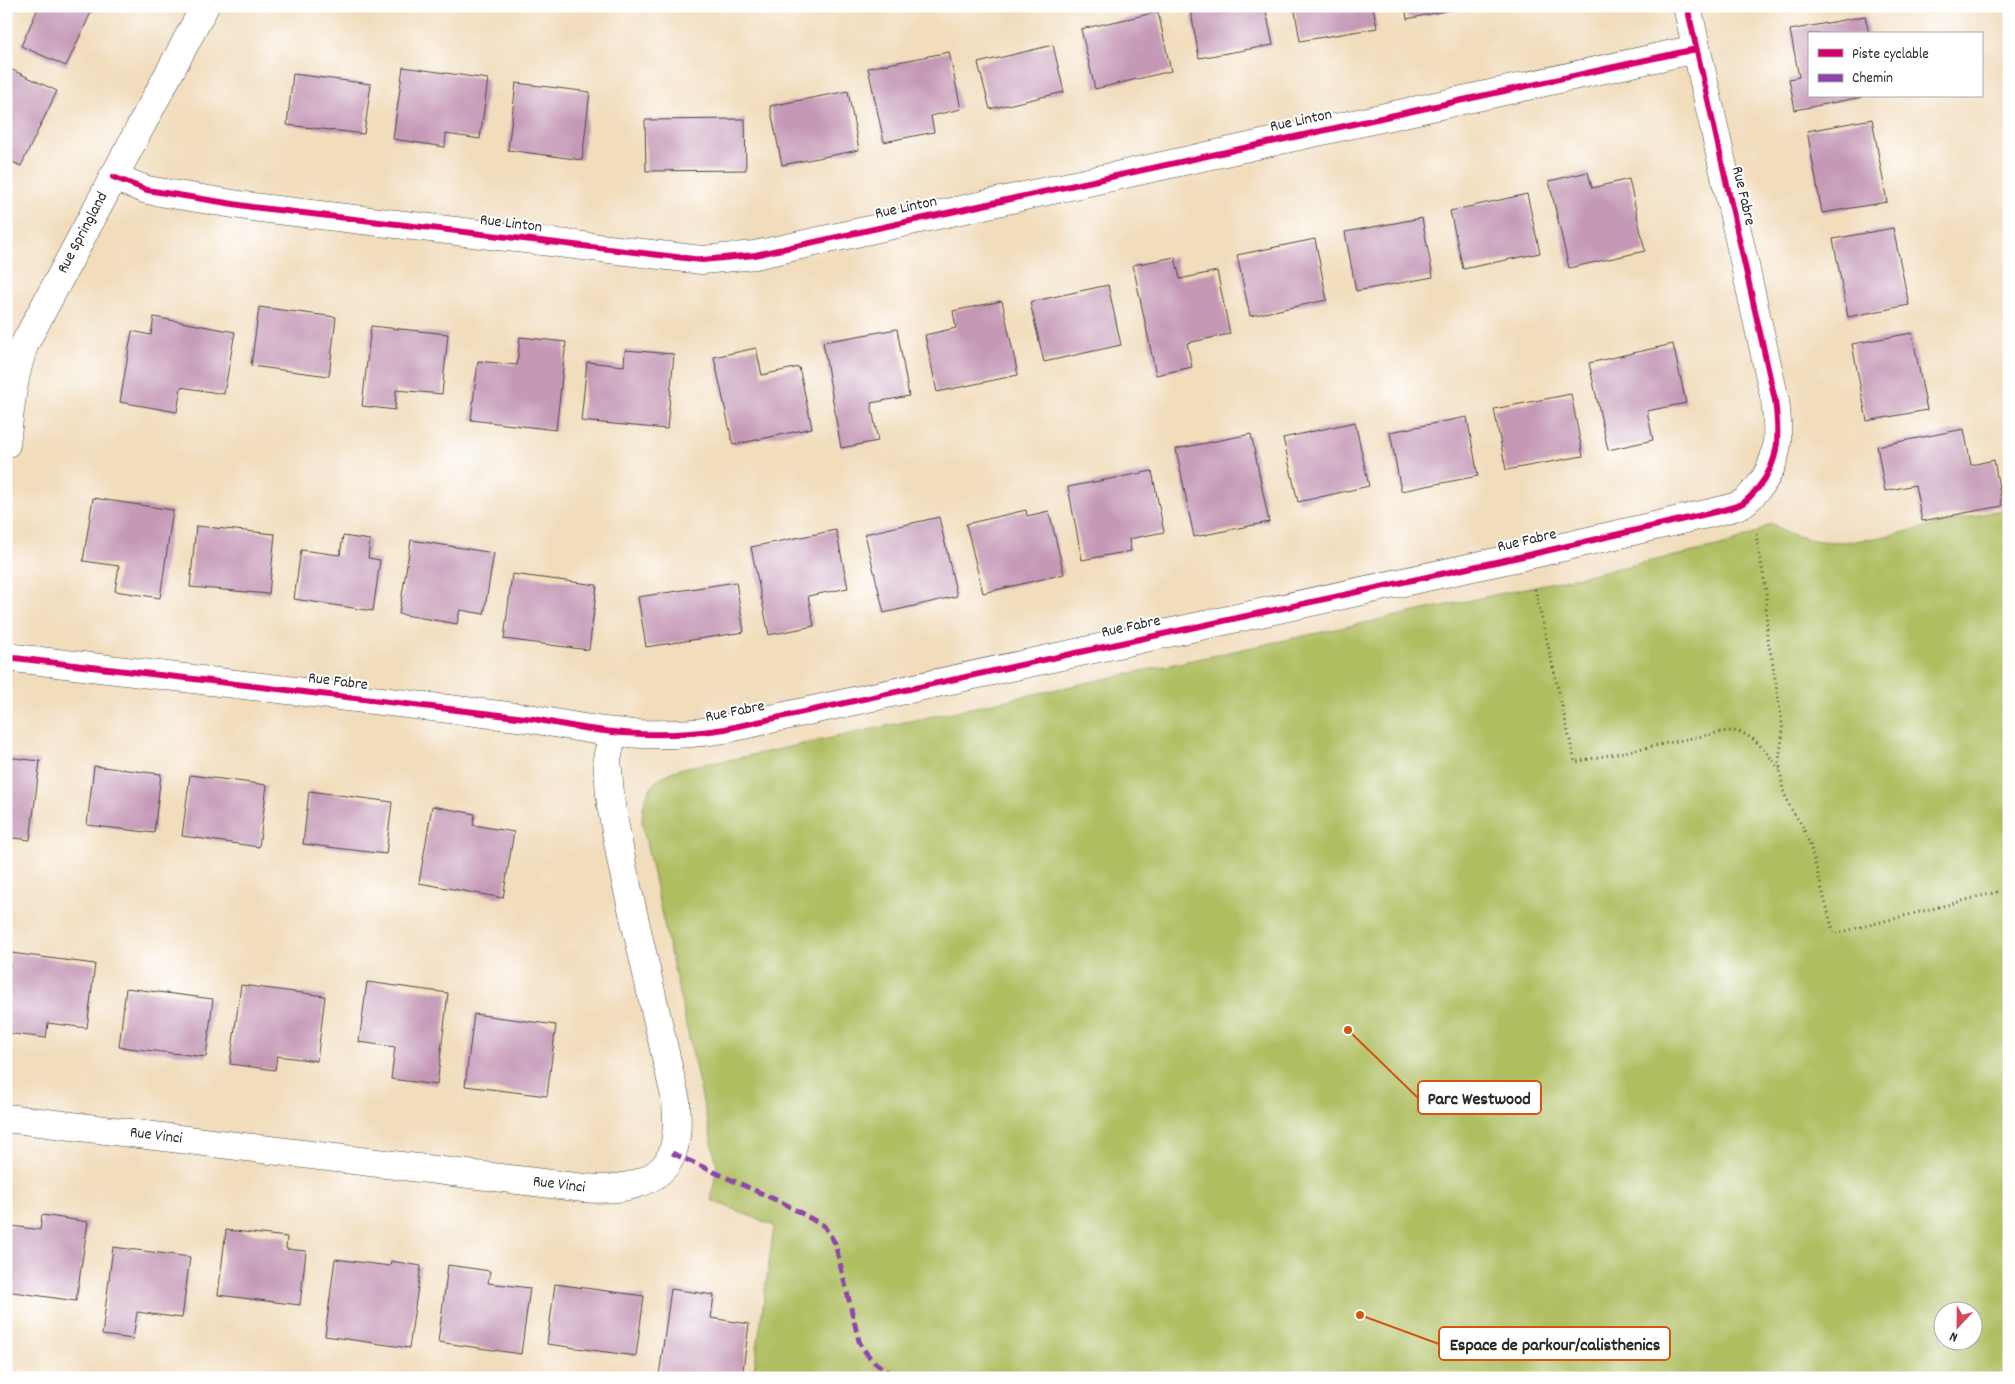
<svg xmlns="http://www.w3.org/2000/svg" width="2015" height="1384" viewBox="0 0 2015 1384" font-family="Dekko,sans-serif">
  <rect width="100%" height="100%" fill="#fff"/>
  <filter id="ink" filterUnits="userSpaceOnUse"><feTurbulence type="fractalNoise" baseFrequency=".02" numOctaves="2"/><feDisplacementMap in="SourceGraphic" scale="10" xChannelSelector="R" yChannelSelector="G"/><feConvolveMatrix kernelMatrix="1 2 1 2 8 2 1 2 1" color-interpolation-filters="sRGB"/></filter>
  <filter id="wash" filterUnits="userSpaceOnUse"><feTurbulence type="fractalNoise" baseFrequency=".0096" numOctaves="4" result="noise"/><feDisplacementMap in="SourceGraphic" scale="20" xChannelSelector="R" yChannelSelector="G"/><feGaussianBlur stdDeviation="1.12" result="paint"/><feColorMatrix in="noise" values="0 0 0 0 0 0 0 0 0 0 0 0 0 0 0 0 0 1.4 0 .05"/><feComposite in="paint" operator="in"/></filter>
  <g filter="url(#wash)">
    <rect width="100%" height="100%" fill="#f1dcbb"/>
    <path fill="#aebe60" stroke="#6c7446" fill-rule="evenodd" d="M2009 508V1378H753L774 1226 711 1200 717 1166 642 824C641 766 685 768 729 760L1721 546 1756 533 1771 523C1817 555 1872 539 1923 528 1951 521 1980 515 2009 508ZM1942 1312H1972V1342H1942Z"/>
    <g id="blocks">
      <path fill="#c599b6" d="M39 6H94L66 66 21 46Z
        M1190 6H1265L1273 45 1199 58Z
        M1294 6H1373L1377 28 1300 41Z
        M1405 6H1464V7L1407 19Z
        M1158 12 1171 71 1095 89 1081 29Z
        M1865 16 1869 34H1809V96L1862 97 1795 110 1789 79 1799 77 1790 30Z
        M1053 45 1064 92 990 109 978 63Z
        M949 52 961 109 931 116 934 132 884 142 868 68Z
        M6 67 57 91 21 166 6 159Z
        M403 67 488 79 480 139 446 134 445 147 393 139Z
        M293 74 371 84 364 134 287 125Z
        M516 83 590 92 582 160 508 150Z
        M848 91 859 150 782 165 770 106Z
        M745 119 746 170 646 171 645 120Z
        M1872 119 1887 202 1822 213 1807 131Z
        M1588 172 1592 188 1629 179 1645 251 1569 268 1549 181Z
        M1527 194 1540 253 1463 269 1450 211Z
        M1422 218 1433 277 1356 291 1345 232Z
        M1893 228 1909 305 1848 317 1833 239Z
        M1315 239 1327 300 1250 316 1237 255Z
        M1175 257 1180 279 1217 271 1230 334 1187 343 1192 367 1156 375 1133 265Z
        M1108 285 1121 345 1044 362 1030 302Z
        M1002 301 1018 375 937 392 925 335 956 328 953 311Z
        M259 307 336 317 329 376 251 366Z
        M154 317 235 332 224 394 181 387 177 412 120 402 132 331 151 335Z
        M371 326 448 334 442 394 396 390 395 410 362 406Z
        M897 329 909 396 871 403 878 441 841 448 823 342Z
        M1912 333 1927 410 1867 421 1852 344Z
        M520 337 566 342 556 430 471 420 478 361 517 365Z
        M1673 344 1686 403 1647 411 1653 440 1608 450 1589 363Z
        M756 348 762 375 799 367 812 428 733 445 714 357Z
        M625 350 674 354 667 429 581 421 587 362 624 366Z
        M1571 394 1583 456 1506 470 1494 409Z
        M1467 417 1478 476 1401 491 1390 432Z
        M1355 422 1369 486 1298 502 1283 438Z
        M1964 429 1971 465 1994 460 2002 506 1922 521 1915 485 1885 491 1877 446Z
        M1251 434 1269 522 1194 537 1176 449Z
        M1152 471 1164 532 1129 539 1131 551 1082 560 1068 487Z
        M93 498 173 510 160 598 115 591 119 566 83 561Z
        M1026 510 1027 516 1049 511 1064 574 983 593 966 524Z
        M939 517 957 596 884 613 865 534Z
        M196 526 275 534 269 594 190 587Z
        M836 530 848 588 808 596 814 626 769 635 751 547Z
        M343 536 370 540 368 558 380 560 373 611 294 599 301 550 340 555Z
        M411 540 494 553 484 614 460 610 457 624 399 614Z
        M512 574 597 585 589 650 504 639Z
        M736 582 744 632 646 647 638 597Z
        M6 757 40 761 30 840 6 837Z
        M94 766 161 774 154 833 87 825Z
        M190 775 267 785 259 847 182 836Z
        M309 791 392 802 386 854 303 844Z
        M432 806 475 814 473 825 514 832 503 898 419 883Z
        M11 953 95 964 87 1028 48 1023 46 1038 6 1033V989Z
        M367 982 448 993 437 1085 391 1079 395 1047 359 1042Z
        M241 985 325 996 317 1061 277 1056 275 1070 230 1064Z
        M126 988 213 999 206 1057 119 1047Z
        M474 1014 556 1025 547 1096 465 1086Z
        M42 1215 88 1222 76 1301 6 1291V1225L40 1230Z
        M226 1230 287 1237 286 1249 306 1251 300 1305 218 1295Z
        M113 1247 190 1257 182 1318 137 1312 133 1339 102 1335Z
        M335 1259 390 1266 391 1261 421 1266 409 1348 325 1336Z
        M448 1265 490 1271 488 1283 530 1288 521 1354 438 1342Z
        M555 1284 644 1296 636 1356 547 1344Z
        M671 1289 714 1295 711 1318 749 1324 742 1378 659 1376Z"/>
    </g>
  </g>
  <g filter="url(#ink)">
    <use href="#blocks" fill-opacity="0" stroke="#494641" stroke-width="1"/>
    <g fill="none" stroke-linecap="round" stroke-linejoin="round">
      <g stroke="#494641" stroke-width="29">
        <path id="minor" d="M113 177 147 190 252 207 702 260 755 255 1696 49
          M6 444C10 410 13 375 25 343L205 6
          M6 657 534 719C602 733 655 740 725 729L1528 555 1715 512C1724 510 1733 508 1741 504 1748 501 1753 493 1758 488 1781 460 1779 434 1775 400L1687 6
          M6 1118 584 1188C615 1191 661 1187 673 1151 678 1135 677 1118 676 1101L623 869 611 805 607 759 613 732"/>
      </g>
      <path stroke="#494641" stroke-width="3" stroke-dasharray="1 4" stroke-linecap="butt" d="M1756 534 1766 590 1767 637 1772 659 1783 730 1779 761 1783 790 1790 807 1803 827 1810 845 1834 934 2009 889
        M1535 589 1575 762 1727 731C1754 730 1764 752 1780 769"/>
      <use href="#minor" stroke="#fff" stroke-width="28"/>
      <path stroke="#8e44ad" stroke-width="5" stroke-dasharray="10 5" stroke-linecap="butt" d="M672 1153 785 1204 824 1226 835 1243 859 1341C869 1361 879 1366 897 1378"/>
      <g stroke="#fff" stroke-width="9">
        <path id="cycleway" d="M113 177 147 190 252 207 702 260 755 255 1696 49
          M6 657 534 719C602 733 655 740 725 729L1528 555 1715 512C1724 510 1733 508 1741 504 1748 501 1753 493 1758 488 1781 460 1779 434 1775 400L1687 6"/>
      </g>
      <use href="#cycleway" stroke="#d6006c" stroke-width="6"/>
    </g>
  </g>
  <g text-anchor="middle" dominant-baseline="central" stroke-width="4" stroke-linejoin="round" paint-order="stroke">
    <g font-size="16" fill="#2b2b2b" stroke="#fff">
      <text transform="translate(1301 121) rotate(-12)">Rue Linton</text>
      <text transform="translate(1743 196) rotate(77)">Rue Fabre</text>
      <text transform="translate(906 208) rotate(-12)">Rue Linton</text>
      <text transform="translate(511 224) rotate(7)">Rue Linton</text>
      <text transform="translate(83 233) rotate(-62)">Rue Springland</text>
      <text transform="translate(1527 541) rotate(-13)">Rue Fabre</text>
      <text transform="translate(1131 627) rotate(-12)">Rue Fabre</text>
      <text transform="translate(338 682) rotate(7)">Rue Fabre</text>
      <text transform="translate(735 712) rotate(-11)">Rue Fabre</text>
      <text transform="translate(156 1136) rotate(7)">Rue Vinci</text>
      <text transform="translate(559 1185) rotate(7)">Rue Vinci</text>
    </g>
  </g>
  <path fill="none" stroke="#d5540f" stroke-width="2" d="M1348 1030L1418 1098M1360 1315L1439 1344"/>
  <g fill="#d5540f" stroke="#fff" stroke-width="2">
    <circle cx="1348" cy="1030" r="5"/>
    <circle cx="1360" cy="1315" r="5"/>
  </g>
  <g fill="#fff" stroke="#d5540f" stroke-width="2">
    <rect x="1418" y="1081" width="123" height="33" rx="5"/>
    <rect x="1439" y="1327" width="231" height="33" rx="5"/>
  </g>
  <g font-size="18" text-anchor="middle" font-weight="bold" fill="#2b2b2b">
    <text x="1479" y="1104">Parc Westwood</text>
    <text x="1555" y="1350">Espace de parkour/calisthenics</text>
  </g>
  <rect width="2015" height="1384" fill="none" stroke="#fff" stroke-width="25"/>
  <rect x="1808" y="32" width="175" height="65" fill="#ffffff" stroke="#aaaaaa"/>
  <rect x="1818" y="49" width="25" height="8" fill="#d6006c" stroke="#aaaaaa"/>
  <text x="1852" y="58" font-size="15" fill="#2b2b2b">Piste cyclable</text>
  <rect x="1818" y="74" width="25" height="8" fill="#8e44ad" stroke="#aaaaaa"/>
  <text x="1852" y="82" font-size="15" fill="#2b2b2b">Chemin</text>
  <g transform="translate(1958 1326) rotate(202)"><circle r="24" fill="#ffffff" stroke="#aaaaaa"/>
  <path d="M0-4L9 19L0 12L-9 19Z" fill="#d1495b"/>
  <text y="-8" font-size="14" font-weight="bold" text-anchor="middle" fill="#2b2b2b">N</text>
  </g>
</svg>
